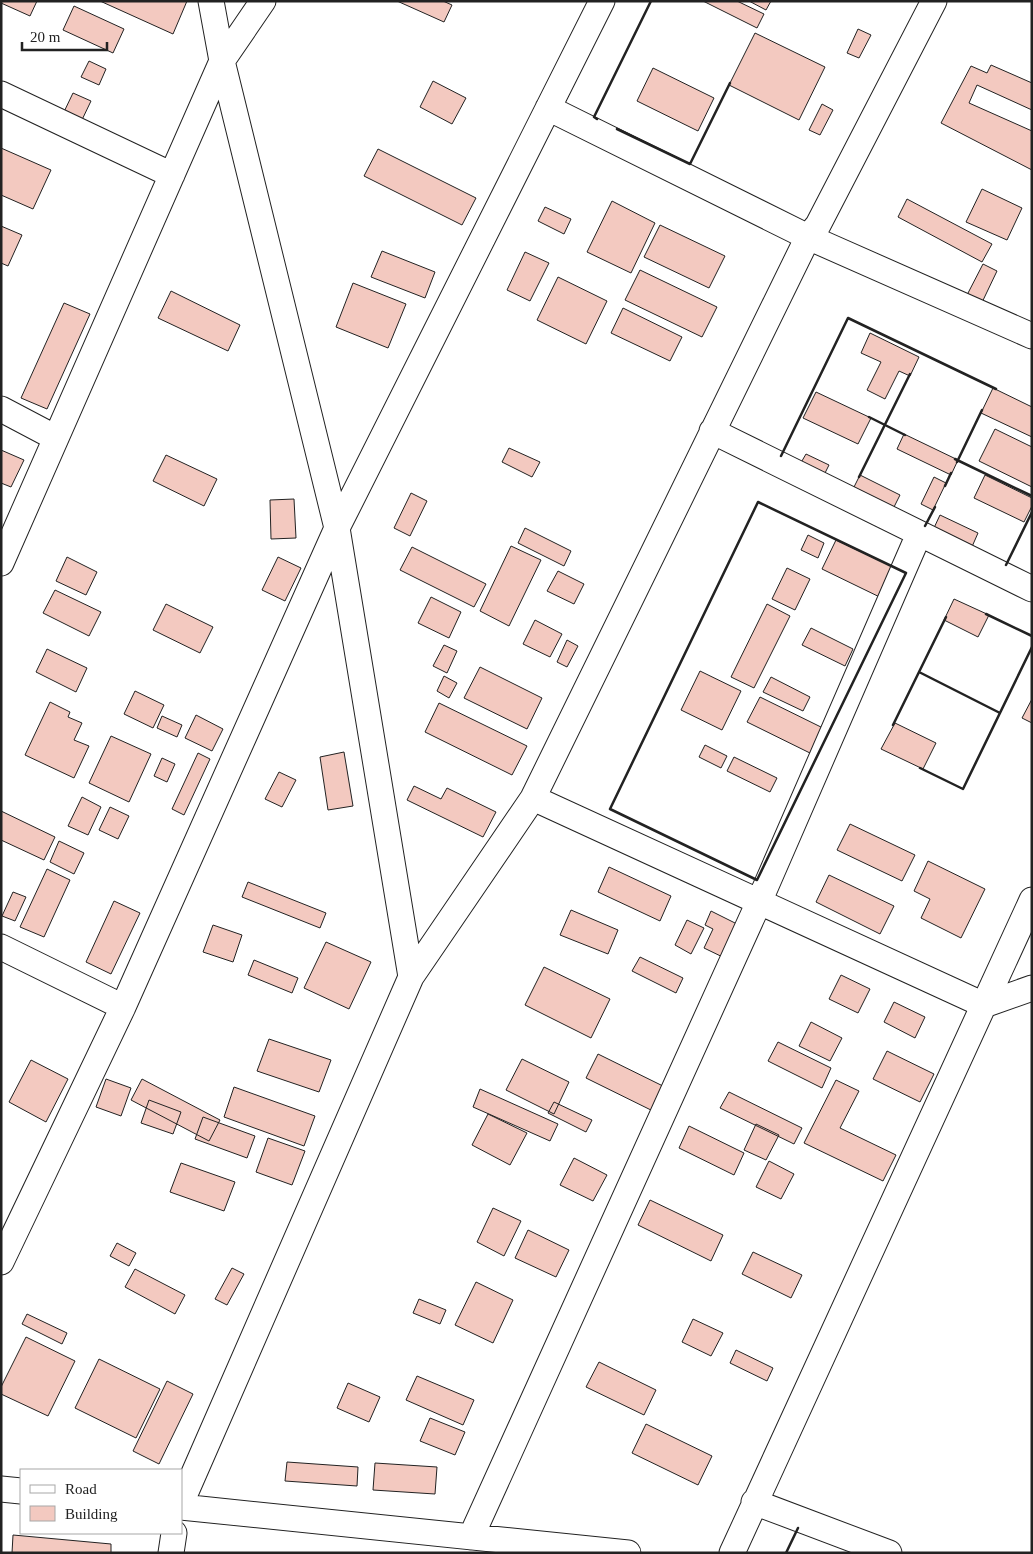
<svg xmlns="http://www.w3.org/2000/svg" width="1033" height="1554" viewBox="0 0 1033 1554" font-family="'Times New Roman',serif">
  <rect width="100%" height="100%" fill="#fff"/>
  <path fill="#f3c9c0" stroke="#222" d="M1 1H37L30 16 1 3Z
    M100 1H187L173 34Z
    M397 1H443L452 5 444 22Z
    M703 1H737L764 14 757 28Z
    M749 1H771L766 10Z
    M74 6 124 29 113 53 63 30Z
    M858 29 871 35 859 58 847 53Z
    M755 33 825 67 799 120 729 85Z
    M89 61 106 69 99 85 81 77Z
    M991 65 1032 83V110L977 85 969 103 1032 131V170L941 123 971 66 987 73Z
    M653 68 714 98 698 131 637 101Z
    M433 81 466 98 452 124 420 107Z
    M73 93 91 101 80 124 62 116Z
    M822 104 833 110 820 135 809 130Z
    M1 148 51 170 33 209 1 195Z
    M378 149 476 198 462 225 364 176Z
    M982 189 1022 208 1007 240 966 222Z
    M907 199 992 244 982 262 898 217Z
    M612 201 655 223 631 273 587 252Z
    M545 207 571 219 564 234 538 221Z
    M660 225 725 256 709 288 644 257Z
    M1 226 22 235 8 266 1 263Z
    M382 251 435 272 425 298 371 277Z
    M525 252 549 263 530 301 507 290Z
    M983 264 997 271 976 315 967 295Z
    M640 270 717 307 702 337 625 300Z
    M558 277 607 301 586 344 537 320Z
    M353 283 406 304 388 348 336 327Z
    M171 291 240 325 228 351 158 318Z
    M64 303 90 314 47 409 21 398Z
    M623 308 682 337 670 361 611 333Z
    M870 333 919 357 910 376 899 371 885 399 867 390 881 362 861 353Z
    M993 388 1032 407V437L981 413Z
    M816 392 871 418 858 444 803 418Z
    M995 429 1032 447V487L979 461Z
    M904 434 958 460 951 475 897 449Z
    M509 448 540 462 532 477 502 462Z
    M1 450 24 460 11 487 1 483Z
    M806 454 829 465 823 477 799 466Z
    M166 455 217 479 204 506 153 481Z
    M860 475 900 495 892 511 852 491Z
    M985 475 1032 498V506L1024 522 974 498Z
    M934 477 946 483 933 510 921 504Z
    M411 493 427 501 410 536 394 528Z
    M294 499 296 538 271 539 270 500Z
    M940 515 978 533 971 549 933 530Z
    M525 528 571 551 564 566 518 543Z
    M808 535 824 543 818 558 801 550Z
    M836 540 906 573 892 603 822 569Z
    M511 546 541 560 509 626 480 611Z
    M412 547 486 584 474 607 400 570Z
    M67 557 97 572 86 595 56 581Z
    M278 557 301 568 285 601 262 590Z
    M787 568 810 579 795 610 772 599Z
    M558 571 584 584 574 604 547 591Z
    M55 590 101 612 89 636 43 613Z
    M431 597 461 612 449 638 418 623Z
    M954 599 989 615 978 637 944 620Z
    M166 604 213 627 200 653 153 630Z
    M767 604 790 616 754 688 731 677Z
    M535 620 562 634 550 657 523 644Z
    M811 628 853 649 845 666 802 645Z
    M567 640 578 646 567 667 557 662Z
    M444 645 457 651 447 673 433 666Z
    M47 649 87 668 76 692 36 672Z
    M480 667 542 698 527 729 464 698Z
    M700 671 741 691 722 730 681 710Z
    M444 676 457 683 449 698 437 691Z
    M771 677 810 697 803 711 763 692Z
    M135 691 164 705 153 728 124 714Z
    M760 697 827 730 814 755 747 722Z
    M1032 699V723L1022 718Z
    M50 702 70 712 68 717 82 723 74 740 89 746 74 778 25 755Z
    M439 703 527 746 512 775 425 732Z
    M196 715 223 729 212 751 185 738Z
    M162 716 182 725 177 737 157 728Z
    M895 723 936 743 923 769 881 749Z
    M111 736 151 754 129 802 89 783Z
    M705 745 727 756 721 768 699 757Z
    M344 752 353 806 328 810 320 757Z
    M198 753 210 759 184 815 172 809Z
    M734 757 777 778 770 792 727 771Z
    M162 758 175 764 167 782 154 776Z
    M279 772 296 780 282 807 265 799Z
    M414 786 441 799 447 788 496 812 483 837 407 800Z
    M82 797 101 807 88 835 68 826Z
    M110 807 129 816 118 839 99 830Z
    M1 811 55 837 44 860 1 840Z
    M850 824 915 855 902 881 837 850Z
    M59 841 84 853 74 874 50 862Z
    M928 861 985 889 961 938 921 918 930 899 914 891Z
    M609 867 671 896 660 921 598 892Z
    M47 869 70 880 44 937 20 927Z
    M829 875 894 906 880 934 816 902Z
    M248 882 326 913 320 928 242 897Z
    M13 892 26 897 15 921 2 916Z
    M114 901 140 913 111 974 86 962Z
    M571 910 618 930 608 954 560 935Z
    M711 911 749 930 733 962 704 948 713 929 705 925Z
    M687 920 704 928 691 954 675 945Z
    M213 925 242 935 233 962 203 952Z
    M326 942 371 962 349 1009 304 988Z
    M640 957 683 978 676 993 632 971Z
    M254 960 298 978 292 993 248 975Z
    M544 967 610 999 591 1038 525 1005Z
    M841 975 870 989 858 1013 829 999Z
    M894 1002 925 1017 915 1038 884 1022Z
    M811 1022 842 1038 830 1061 799 1046Z
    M269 1039 331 1060 319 1092 257 1071Z
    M778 1042 831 1068 822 1088 768 1061Z
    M887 1051 934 1074 920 1102 873 1079Z
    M598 1054 671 1090 659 1114 586 1078Z
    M522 1059 569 1082 554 1114 506 1090Z
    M31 1060 68 1079 46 1122 9 1102Z
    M106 1079 131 1088 121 1116 96 1107Z
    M142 1079 220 1120 209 1141 131 1100Z
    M836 1080 859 1091 840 1128 896 1155 883 1181 804 1143Z
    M234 1087 315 1116 304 1146 224 1117Z
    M480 1089 558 1124 550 1141 473 1107Z
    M729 1092 802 1128 794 1144 720 1108Z
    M149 1100 181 1112 173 1134 141 1123Z
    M554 1102 592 1120 586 1132 548 1113Z
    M488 1114 527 1133 510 1165 472 1145Z
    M203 1117 255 1136 247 1158 195 1139Z
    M756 1124 779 1135 766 1160 744 1150Z
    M689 1126 744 1153 734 1175 679 1148Z
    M268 1138 305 1151 292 1185 256 1172Z
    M574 1158 607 1175 593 1201 560 1185Z
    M769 1161 794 1174 781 1199 756 1187Z
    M181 1163 235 1182 224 1211 170 1192Z
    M650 1200 723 1235 711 1261 638 1225Z
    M493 1208 521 1221 504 1256 477 1242Z
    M528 1230 569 1250 556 1277 515 1258Z
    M117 1243 136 1253 129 1266 110 1256Z
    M753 1252 802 1275 791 1298 742 1274Z
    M232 1268 244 1274 227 1305 215 1299Z
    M135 1269 185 1295 175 1314 125 1287Z
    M476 1282 513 1300 493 1343 455 1325Z
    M419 1299 446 1310 440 1324 413 1313Z
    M27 1314 67 1333 62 1344 22 1324Z
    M693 1319 723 1333 711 1356 682 1342Z
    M26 1337 75 1361 48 1416 1 1394V1387Z
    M736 1350 773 1368 767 1381 730 1363Z
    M99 1359 160 1389 136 1438 75 1408Z
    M599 1362 656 1390 644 1415 586 1387Z
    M417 1376 474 1400 463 1425 406 1400Z
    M167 1381 193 1394 159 1464 133 1451Z
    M348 1383 380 1397 369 1422 337 1408Z
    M430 1418 465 1432 455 1455 420 1441Z
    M646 1424 712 1456 698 1485 632 1453Z
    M287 1462 358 1467 357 1486 285 1481Z
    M375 1463 437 1467 435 1494 373 1490Z
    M13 1535 111 1544V1553H12Z"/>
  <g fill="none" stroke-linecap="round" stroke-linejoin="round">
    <g stroke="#222" stroke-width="27">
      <path id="minor" d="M211 1 222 61 337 528 411 977
        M1 94 172 175
        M548 108 808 237 1032 336
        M1 409 56 438
        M712 431 1032 589
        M1 563 222 61 263 1
        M533 798 984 1005 1032 988
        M1 947 123 1007
        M1 1262 123 1007 337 528 602 1
        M1 1489 21 1491
        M754 1502 889 1553
        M181 1503 411 977 533 798 808 237 818 225 934 1
        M181 1507 628 1553
        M471 1537 759 902 919 534
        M171 1553 174 1533
        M732 1553 1032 900"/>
    </g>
    <use href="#minor" stroke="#fff" stroke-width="25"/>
    <path stroke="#222" stroke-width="2.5" d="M597 119 594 117 651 1
      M617 129 690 164 730 83
      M869 417 905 435
      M781 456 848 318 996 389
      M955 459 1032 496
      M957 462 982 410
      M859 477 910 374
      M945 486 951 473
      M758 502 906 573 757 880 610 809Z
      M925 526 935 507
      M1006 565 1032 512
      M986 614 1032 636
      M919 672 1000 713
      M893 725 946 617
      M920 768 963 789 1032 647
      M786 1553 798 1528"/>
  </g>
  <rect width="1033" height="1554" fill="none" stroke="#222222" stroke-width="5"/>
  <rect x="20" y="1469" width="162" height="65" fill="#ffffff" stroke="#a7a7a7"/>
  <rect x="30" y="1485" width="25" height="8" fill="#ffffff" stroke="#a7a7a7"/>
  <text x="65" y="1494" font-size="15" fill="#222222">Road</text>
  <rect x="30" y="1506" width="25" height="15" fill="#f3c9c0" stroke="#a7a7a7"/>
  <text x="65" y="1519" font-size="15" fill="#222222">Building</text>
  <path d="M22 42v8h85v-8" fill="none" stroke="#222222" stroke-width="2.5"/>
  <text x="30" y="42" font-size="15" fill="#222222" stroke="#ffffff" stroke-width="4" paint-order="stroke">20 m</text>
</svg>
